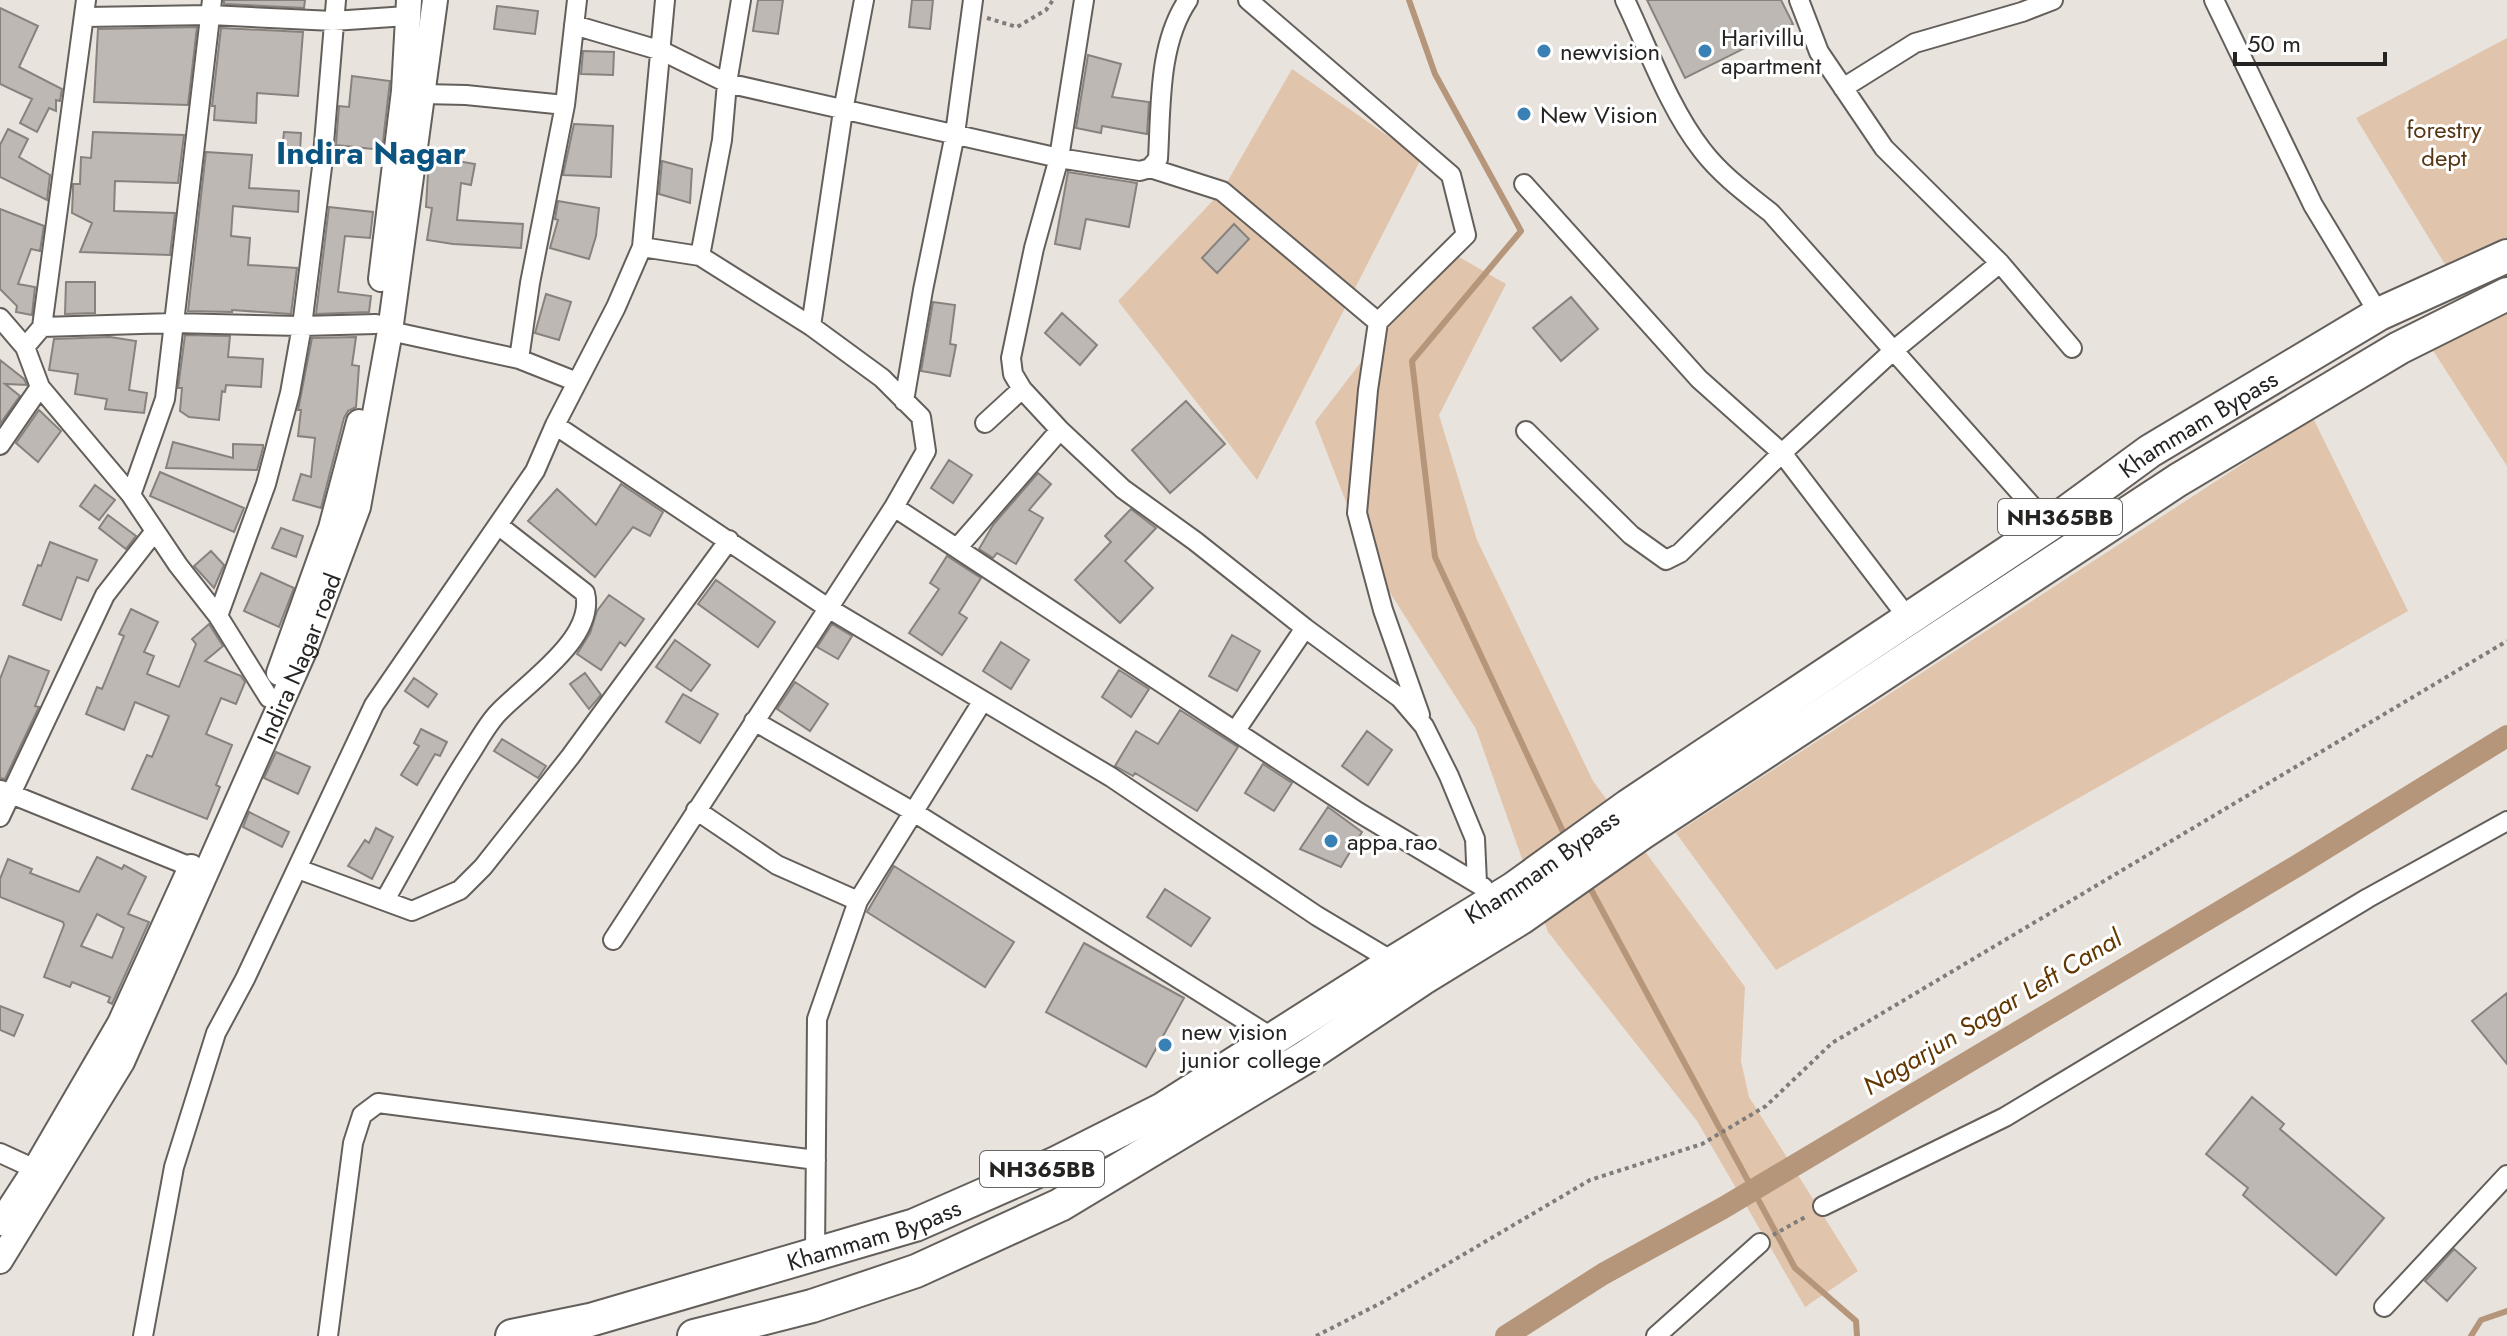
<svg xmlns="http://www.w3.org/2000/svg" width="2507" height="1336" viewBox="0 0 2507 1336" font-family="Jost,sans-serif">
  <rect width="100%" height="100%" fill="#e9e3de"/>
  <path fill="#e0c4ac" d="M2507 38V242L2446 266 2356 118Z
    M1292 69 1421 159 1257 480 1118 301 1222 191Z
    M1447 250 1506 284 1439 415 1477 540 1593 781 1745 987 1741 1061 1749 1097 1858 1271 1805 1307 1697 1121 1548 932 1476 729 1367 556 1315 422Z
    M2507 307V466L2425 338Z
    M2313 418 2408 611 1776 970 1676 833Z"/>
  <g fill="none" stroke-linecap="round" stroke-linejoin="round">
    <path stroke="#b6967a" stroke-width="6" d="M1409 0 1435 74 1521 231 1412 361 1435 557 1566 838
      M1588 884 1795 1268 1856 1321 1857 1336
      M2471 1336 2481 1320 2507 1311"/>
    <path stroke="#b6967a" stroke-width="22" d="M1506 1336 1603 1274 1723 1208 2300 864 2507 736"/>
  </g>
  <path fill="#bdb8b3" stroke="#87827e" stroke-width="2" fill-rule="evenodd" d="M224 0H305L304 8 224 4Z
    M758 0H783L778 34 753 31Z
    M912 0H933L930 29 909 27Z
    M1647 0H1781L1793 24 1685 78Z
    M497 6 538 11 535 34 494 29Z
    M0 8 38 26 19 67 62 89 60 101 56 100V111L49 108 37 132 20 123 32 99 0 84Z
    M197 27 188 105 94 102 98 29Z
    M221 28 303 32 298 96 257 93 256 123 214 120 215 106H212Z
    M583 51 614 52 613 75 581 74Z
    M1088 55 1121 64 1112 97 1149 102 1147 134 1102 126 1101 133 1076 128Z
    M352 76 390 81 382 150 336 145 339 106 349 107Z
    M574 124 613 126 611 177 563 175Z
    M8 129 28 139 19 157 50 175 47 200 0 177V145Z
    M93 132 184 135 178 183 115 181 114 211 175 213 170 255 80 252 92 223 72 213 73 190V184H80L81 157 91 158Z
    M284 132 301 133 300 152 282 151Z
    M206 152 252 155 249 188 299 191 298 212 233 206 231 236 250 238 248 265 297 268 291 314 232 310V312L188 311Z
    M429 156 475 164 471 185 461 183 457 220 523 224 521 248 453 244 427 240 432 208 426 207Z
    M662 161 692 169 690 203 659 194Z
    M1068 172 1137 183 1129 227 1086 219 1080 249 1055 244Z
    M558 201 599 208 596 236 589 259 550 248 558 220 555 219Z
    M329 207 373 212 370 238 345 236 338 292 371 296 369 312 316 314Z
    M0 209 44 226 40 251 31 249 18 284 35 287 32 315 16 312 17 306 0 289Z
    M1234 224 1249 239 1217 273 1202 258Z
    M66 282H95V313L65 314Z
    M546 294 571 302 559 340 535 333Z
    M1571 297 1598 329 1561 361 1533 328Z
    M933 302 955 305 950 344 956 345 950 376 921 371Z
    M1062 313 1097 345 1080 365 1045 333Z
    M185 335 230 336 228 357 263 359 261 387 226 385 225 392 222 391 219 420 189 417 180 411 182 388H178Z
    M110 337 136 341 129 390 147 393 144 413 105 409 107 399 75 394 78 374 49 370 54 339Z
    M356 337 352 365 359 366 356 407 348 411 344 418 321 508 293 500 301 474 311 477 315 438 298 436 301 410H298L312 338Z
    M0 360 24 379 27 385 5 384 20 396 0 424Z
    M1186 401 1225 444 1170 493 1132 450Z
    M39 410 61 431 38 462 16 443Z
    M173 442 233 458V444L263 445V448L257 470 166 468Z
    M949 460 972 475 953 503 931 488Z
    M160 472 244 508 234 532 150 496Z
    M1038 473 1051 484 1029 510 1043 518 1016 564 997 553 993 558 979 549 993 525Z
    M621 484 663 512 650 536 633 527 595 577 528 521 557 489 596 525Z
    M95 485 115 500 99 520 80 506Z
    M1131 509 1156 528 1125 561 1153 588 1120 623 1075 580 1111 542 1105 536Z
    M108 515 136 536 126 549 99 528Z
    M281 528 303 536 296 557 272 548Z
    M50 542 97 560 88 581 77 577 61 620 23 605 38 565 41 566Z
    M211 551 224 565 214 588 194 566Z
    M947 556 981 578 959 613 967 618 942 655 909 633 939 589 930 583Z
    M261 573 294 588 279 627 244 611Z
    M716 580 775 622 758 647 698 604Z
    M609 595 644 619 625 646 620 642 601 670 577 654 590 633 597 611Z
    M131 609 158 622 144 652 154 656 147 674 179 687 196 644 192 639 209 624 223 646 205 661 241 676 245 682 236 704 221 698 206 734 232 745 216 785 220 787 207 819 132 789 147 755 152 757 169 716 135 702 124 730 86 714 97 687 102 689 124 636 119 634Z
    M832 624 852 636 838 659 817 647Z
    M1232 635 1260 651 1237 691 1209 676Z
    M675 640 710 665 691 691 656 667Z
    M1001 642 1029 660 1011 689 983 671Z
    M9 656 49 671 35 706 39 707 5 779 0 778V679Z
    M1119 670 1149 689 1131 717 1102 697Z
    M585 673 601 695 589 709 570 684Z
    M414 678 437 694 428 707 405 691Z
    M795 682 828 704 810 731 777 709Z
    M683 694 718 714 700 743 666 722Z
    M1180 710 1238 747 1197 811 1135 773 1133 776 1115 766 1136 731 1158 744Z
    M421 729 447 742 440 756 435 754 417 785 401 775 419 746 414 743Z
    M1367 731 1392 750 1368 785 1342 766Z
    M502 739 546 766 538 778 494 751Z
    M276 752 310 767 298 794 264 778Z
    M1263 764 1292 783 1274 811 1245 793Z
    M1328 807 1362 832 1341 867 1300 849Z
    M249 812 289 832 282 847 243 827Z
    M376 828 393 837 372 879 348 866 365 840 369 843Z
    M97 857 122 869 124 865 146 877 128 914 149 922 112 1004 108 1002 110 997 72 982 70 987 44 977 64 925 63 922 0 897V879L8 859 32 869 30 873 79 892ZM97 914 124 928 112 958 81 946Z
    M894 866 1014 942 985 987 867 912Z
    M1165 889 1210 918 1191 946 1147 917Z
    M1084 943 1184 998 1146 1067 1046 1012Z
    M2507 993V1064L2472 1021Z
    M0 1006 23 1015 14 1036 0 1030Z
    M2252 1097 2284 1124 2280 1129 2384 1218 2336 1275 2243 1195 2248 1188 2206 1154Z
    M2454 1249 2476 1268 2447 1301 2425 1281Z"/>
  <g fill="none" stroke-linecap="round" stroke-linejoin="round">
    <g stroke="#645f5a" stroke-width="22">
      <path id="minor" d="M1084 0 1059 158 1034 248 1011 358 1013 374 1022 389 1060 430 1123 489 1195 541 1305 628 1400 698 1424 726 1449 776 1475 839 1477 883
        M1248 0 1451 175 1466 235 1378 322 1368 390 1357 513 1383 610 1420 715
        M1625 0C1648 48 1669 108 1702 150 1721 175 1747 194 1771 213L2049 525
        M1799 0 1819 52 1884 148 2000 263 2072 348
        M2214 0 2313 205 2379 314
        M85 17 210 15 333 21 407 16
        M574 25 662 51 727 83 1059 158 1140 171 1150 168 1158 159C1161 107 1158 44 1188 0
        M1843 88 1915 43 2022 12 2053 0
        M423 94 466 95 565 105
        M1150 168 1222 191 1378 322
        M1524 184 1699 379 1782 453 1680 553 1666 560 1631 535 1526 431
        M642 247 665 0
        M700 256 722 140 727 83 741 0
        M0 318 25 347 40 387 131 495 178 565 218 616 269 698
        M811 326 843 111 864 0
        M42 327 173 323 302 326 376 324
        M390 331 519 359 577 382
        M25 347 42 327 86 0
        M519 359 530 283 565 105 577 0
        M904 401 923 290 955 134 973 0
        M985 423 1022 389
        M555 425 828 608 1111 777 1317 916 1394 962
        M0 445 40 387
        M131 495 165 399 212 0
        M894 507 1358 812 1483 887
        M958 547 1060 430
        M218 616 266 484 290 393 302 326 322 167 336 0
        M1908 618 1782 453 1894 350 2000 263
        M754 721 912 811 1273 1038
        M1236 730 1305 628
        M1 790 191 867
        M696 810 777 865 858 901 817 1019 815 1254
        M0 817 105 595 155 531
        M298 869 412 911 460 890 483 867 570 757 729 540
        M385 900C412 852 438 803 468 757 478 742 487 724 499 712 527 683 596 638 585 593L498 525
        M858 901 982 702
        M0 1153 35 1169
        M1823 1206 2005 1117 2368 898 2507 821
        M2384 1307 2507 1175
        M143 1336 174 1167 216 1033 245 979 374 705 535 471 555 425 616 307 642 247 700 256 811 326 882 378 921 417 926 451 894 507 613 940
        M328 1336 353 1143 362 1115 378 1103 816 1160
        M1656 1336 1760 1243"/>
    </g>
    <g stroke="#645f5a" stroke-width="28">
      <g id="tertiary">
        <path d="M381 279 404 91 409 0"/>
        <path d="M279 673 331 528 359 422"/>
        <path d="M0 1223 35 1169 120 1023 191 867"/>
        <path id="s1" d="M0 1261 122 1062 305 649 358 507 390 331 435 0"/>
      </g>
    </g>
    <g stroke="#645f5a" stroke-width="36">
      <g id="trunk">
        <path id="s2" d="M512 1336 590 1320 915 1225 1054 1164 1163 1109 1394 962 1513 889 1628 806 2049 525 2150 451 2379 314 2507 256"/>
        <path d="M694 1336 812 1306 916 1271 1060 1205 1304 1058 1422 979 1521 918 1642 833 2178 480 2399 348 2507 294"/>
      </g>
    </g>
    <path stroke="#807c79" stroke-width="4" stroke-dasharray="4 4" stroke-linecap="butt" d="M987 18 1017 27 1046 10 1053 0
      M1773 1235 1807 1216
      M1316 1336 1381 1303 1590 1180 1702 1144 1766 1106 1832 1043 2507 641"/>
    <use href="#minor" stroke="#fff" stroke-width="18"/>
    <use href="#tertiary" stroke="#fff" stroke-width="24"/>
    <use href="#trunk" stroke="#fff" stroke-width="32"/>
  </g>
  <g fill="#3980b4" stroke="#fff" stroke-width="3">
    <circle cx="1544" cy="51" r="8"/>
    <circle cx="1705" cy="51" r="8"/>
    <circle cx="1524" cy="114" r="8"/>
    <circle cx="1331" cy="841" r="8"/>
    <circle cx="1165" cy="1045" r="8"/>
  </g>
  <g text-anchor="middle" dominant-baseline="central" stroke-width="6" stroke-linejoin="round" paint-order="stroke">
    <g fill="#fff" stroke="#676664" stroke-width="2">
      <rect x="1998" y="499" width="124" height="36" rx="6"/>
      <rect x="980" y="1151" width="124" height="36" rx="6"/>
    </g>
    <g font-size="22" font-weight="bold" fill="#262422">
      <text x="2060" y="517">NH365BB</text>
      <text x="1042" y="1169">NH365BB</text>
    </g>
    <g font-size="24" fill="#262422" stroke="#fff" text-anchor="start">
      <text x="1721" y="37">Harivillu<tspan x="1721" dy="28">apartment</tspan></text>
      <text x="1560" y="51">newvision</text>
      <text x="1540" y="114">New Vision</text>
      <text x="1347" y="841">appa rao</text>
      <text x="1181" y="1031">new vision<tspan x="1181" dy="28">junior college</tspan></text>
    </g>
    <g font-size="24" fill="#573612" stroke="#fff">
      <text x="2444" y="129">forestry<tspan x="2444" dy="28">dept</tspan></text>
    </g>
    <g font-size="24" fill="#262422" stroke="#fff">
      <text stroke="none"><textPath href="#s2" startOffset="1934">Khammam Bypass</textPath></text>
      <text stroke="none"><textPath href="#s1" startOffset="674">Indira Nagar road</textPath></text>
      <text stroke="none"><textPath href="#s2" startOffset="1142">Khammam Bypass</textPath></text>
      <text stroke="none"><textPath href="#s2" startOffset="376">Khammam Bypass</textPath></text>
    </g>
    <g font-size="26" font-style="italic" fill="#623702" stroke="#fff">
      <text transform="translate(1992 1012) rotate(-31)">Nagarjun Sagar Left Canal</text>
    </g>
    <g font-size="32" font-weight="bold" fill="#0b5381" stroke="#fff">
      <text x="371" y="153">Indira Nagar</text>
    </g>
  </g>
  <path d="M2235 52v12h150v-12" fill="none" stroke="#262422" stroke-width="4"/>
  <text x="2247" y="52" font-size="24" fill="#262422" stroke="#ffffff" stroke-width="6" paint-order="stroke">50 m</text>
</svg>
